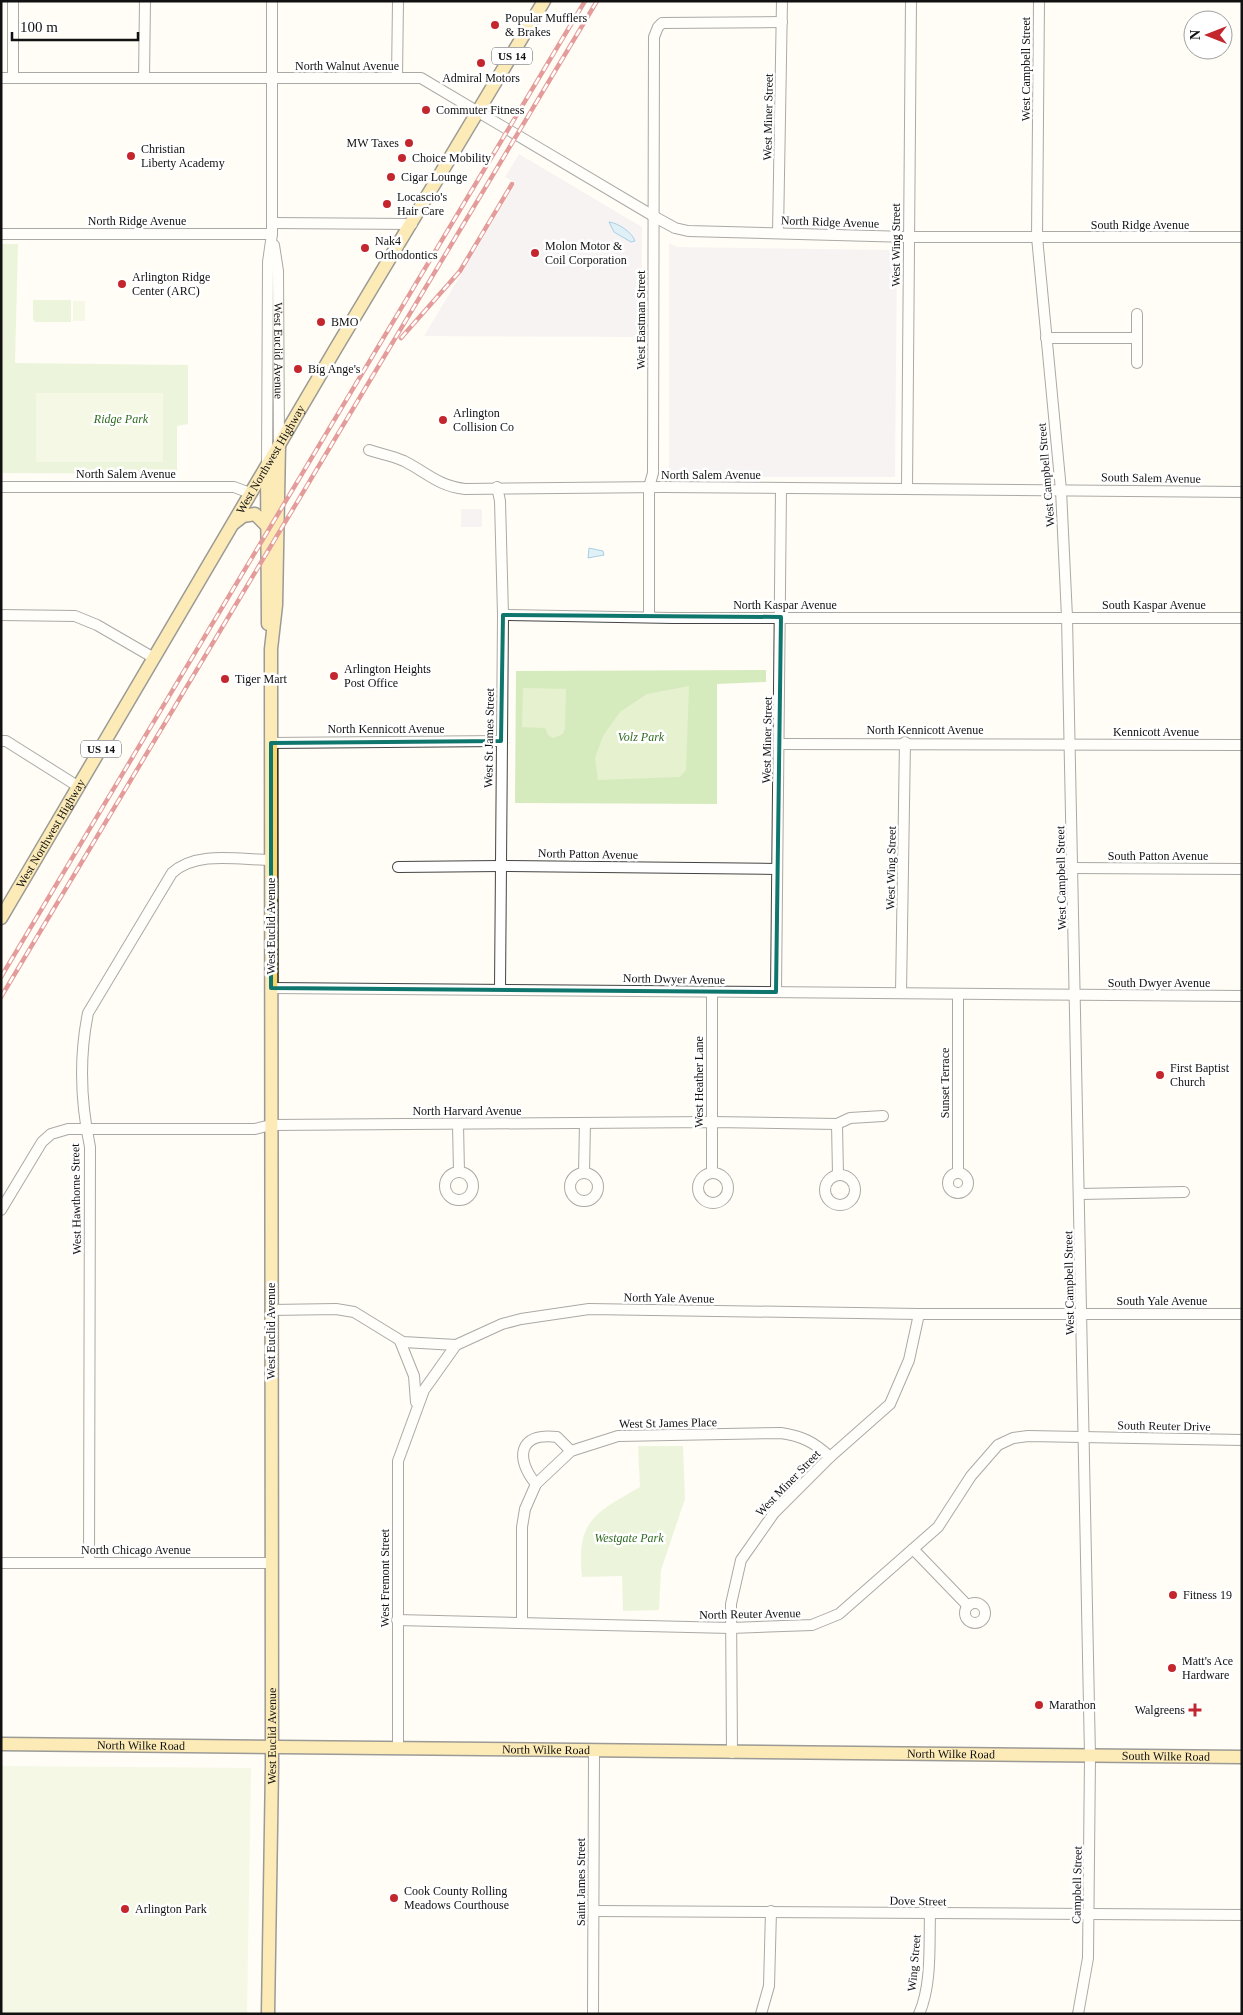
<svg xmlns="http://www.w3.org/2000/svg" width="1243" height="2015" viewBox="0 0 1243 2015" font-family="'Times New Roman',serif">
  <rect width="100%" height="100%" fill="#fffdf5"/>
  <path fill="#eee6ef" d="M519 154 642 227 641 337 424 336 516 183 505 177Z
    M669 243 677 247 893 250 897 253 895 477H669Z
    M461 509H482V527H461Z"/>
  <path fill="#d5ebbd" d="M1 244H18L15 363 188 365V424L177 426V474L1 473Z
    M33 300H71V322H35L33 319Z
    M766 670V682L717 684V804L515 803 516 671Z
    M638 1446H683L685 1499 661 1570 659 1610 623 1611 622 1576 582 1577C576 1520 595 1513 640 1487Z"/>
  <path fill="#e6f2cf" d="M73 301H85V321H73Z
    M36 393H163V462H36Z
    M689 686 686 770 680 777 598 780 595 758 603 736 620 712 647 694Z
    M523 688 566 689 565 728 563 734 553 738 548 735 545 728 522 727Z
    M1 1766 251 1768 247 2014H1Z"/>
  <path fill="#b9e0f7" stroke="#3f96cf" d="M609 222C618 223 632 232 635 241L631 242 614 232Z
    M589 548 603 551 604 555 588 558Z"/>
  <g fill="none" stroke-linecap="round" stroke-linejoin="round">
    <g stroke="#444" stroke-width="12">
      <g id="minor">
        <path d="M13 1V78"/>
        <path d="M1039 1 1037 237 1061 490 1067 617 1090 1756 1088 1958 1078 2014"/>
        <path d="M1 78H421L655 217 675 228 688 231 909 237H1242"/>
        <path d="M144 78 145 1"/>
        <path d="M397 78 398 1"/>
        <path d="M272 223 412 224"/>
        <path d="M778 233 782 1"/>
        <path d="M1 234H272"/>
        <path id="s1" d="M274 245 278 271 279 445"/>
        <path d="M1046 338H1137"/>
        <path d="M1137 363V314"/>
        <path d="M369 450C381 454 393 456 404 461 426 472 438 486 465 489L663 487 1242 492"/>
        <path d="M267 465 268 262 272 234V1"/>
        <path d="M1 487H234L250 493"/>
        <path d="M497 487 500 501 503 615 500 989"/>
        <path d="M907 489 911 1"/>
        <path d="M1 615 75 616 97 625 154 658"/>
        <path d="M503 615 673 618H1242"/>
        <path d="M649 617V487L653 473 654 37 658 27 662 23 782 22"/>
        <path d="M1 741H6L79 787"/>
        <path d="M271 743 501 741"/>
        <path d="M780 744 1242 745"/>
        <path d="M398 867 500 866 777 869"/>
        <path d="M1073 868 1242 869"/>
        <path d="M271 988 1242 996"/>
        <path d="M776 992 781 488"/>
        <path d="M901 993 905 742"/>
        <path d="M958 994V1172"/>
        <path d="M458 1124 459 1172"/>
        <path d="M837 1124 838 1175"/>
        <circle cx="459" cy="1186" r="14"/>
        <circle cx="958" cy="1183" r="10"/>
        <path d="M584 1173 585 1123"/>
        <path d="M712 1173V992"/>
        <circle cx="584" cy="1187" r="14"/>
        <circle cx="713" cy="1188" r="15"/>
        <circle cx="840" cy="1190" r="15"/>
        <path d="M1080 1194 1184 1192"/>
        <path d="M1 1210 42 1142 51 1134 68 1129H255L271 1125 712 1122 837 1124 850 1118 883 1116"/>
        <path d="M271 1310 336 1309 354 1312 403 1342 456 1345 502 1324 521 1319 589 1309 919 1314H1242"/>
        <path d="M400 1341 414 1376 416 1402"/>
        <path d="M536 1484C515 1459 518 1432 557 1437L571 1451"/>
        <path d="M913 1549 968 1606"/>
        <path d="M1 1563H271"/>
        <path d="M89 1563 90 1147C81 1104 79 1057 88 1013L172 873C197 850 240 860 271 860"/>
        <circle cx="975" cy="1613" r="10"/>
        <path d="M397 1620 731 1628 812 1625 839 1614 938 1527 971 1476 998 1445 1013 1438 1028 1436 1242 1440"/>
        <path d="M522 1622V1527L525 1509 536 1484 571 1451 618 1436 781 1433C802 1436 814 1442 830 1457"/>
        <path d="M398 1749V1461L424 1390 456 1345"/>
        <path d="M732 1753 731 1604 741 1560 774 1513 830 1457 890 1404 909 1360 919 1314"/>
        <path d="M594 1911 1242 1915"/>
        <path d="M593 2014 594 1751"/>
        <path d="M761 2014 769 1986 771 1911"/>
        <path d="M919 2014C932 1985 929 1945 930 1914"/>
      </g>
    </g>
    <g stroke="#222" stroke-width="15">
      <g id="major">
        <path d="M267 467 268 624"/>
        <path d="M234 523 243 516 255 514 267 526"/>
        <path id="s2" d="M1 918 336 348 544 1"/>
        <path id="s3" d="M1 1744 1242 1757"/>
        <path id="s4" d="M268 2014 272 1766 271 649 276 605 279 445"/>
      </g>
    </g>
    <use href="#minor" stroke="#fff" stroke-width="10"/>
    <use href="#major" stroke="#f9d66b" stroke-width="12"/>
    <g stroke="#c4262e" stroke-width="4.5">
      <path id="rail" d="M401 338 460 271 512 184
        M1 977 585 1
        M1 997 597 1"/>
    </g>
    <use href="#rail" stroke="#fff" stroke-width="2.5" stroke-dasharray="8" stroke-linecap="butt"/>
  </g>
  <path d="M0 0H1243V2015H0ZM503 615 781 617 776 992 271 988V743L501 741Z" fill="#fffdf5" fill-opacity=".55" fill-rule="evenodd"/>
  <path fill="none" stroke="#0f766e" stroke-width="4" stroke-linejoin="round" d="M503 615 781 617 776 992 271 988V743L501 741Z"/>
  <g fill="#c4262e" stroke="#fff" stroke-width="2">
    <circle cx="495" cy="25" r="5"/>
    <circle cx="481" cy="63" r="5"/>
    <circle cx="426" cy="110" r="5"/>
    <circle cx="409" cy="143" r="5"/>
    <circle cx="131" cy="156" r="5"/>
    <circle cx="402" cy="158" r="5"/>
    <circle cx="391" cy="177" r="5"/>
    <circle cx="387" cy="204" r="5"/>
    <circle cx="365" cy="248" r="5"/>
    <circle cx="535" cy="253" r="5"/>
    <circle cx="122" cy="284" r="5"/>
    <circle cx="321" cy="322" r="5"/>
    <circle cx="298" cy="369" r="5"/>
    <circle cx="443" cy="420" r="5"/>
    <circle cx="334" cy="676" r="5"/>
    <circle cx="225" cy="679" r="5"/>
    <circle cx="1160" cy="1075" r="5"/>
    <circle cx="1173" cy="1595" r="5"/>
    <circle cx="1172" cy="1668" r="5"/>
    <circle cx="1039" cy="1705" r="5"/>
    <path d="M1192.5 1702.5h5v5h5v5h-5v5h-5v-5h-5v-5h5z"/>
    <circle cx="394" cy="1898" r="5"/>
    <circle cx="125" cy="1909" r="5"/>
  </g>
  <g text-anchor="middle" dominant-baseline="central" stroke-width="5" stroke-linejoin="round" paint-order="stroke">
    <g fill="#fff" stroke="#585858" stroke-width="1">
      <rect x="492" y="47.5" width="40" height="17" rx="4"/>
      <rect x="81" y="740.5" width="40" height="17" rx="4"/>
    </g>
    <g font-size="11" font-weight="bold" fill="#111">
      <text x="512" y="56">US 14</text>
      <text x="101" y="749">US 14</text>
    </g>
    <g font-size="12" fill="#111" stroke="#fff" text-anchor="start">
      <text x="505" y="18">Popular Mufflers<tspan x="505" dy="14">&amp; Brakes</tspan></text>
      <text x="481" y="78" text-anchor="middle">Admiral Motors</text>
      <text x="436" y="110">Commuter Fitness</text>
      <text x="399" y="143" text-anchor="end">MW Taxes</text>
      <text x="141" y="149">Christian<tspan x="141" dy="14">Liberty Academy</tspan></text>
      <text x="412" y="158">Choice Mobility</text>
      <text x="401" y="177">Cigar Lounge</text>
      <text x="397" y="197">Locascio's<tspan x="397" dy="14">Hair Care</tspan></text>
      <text x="375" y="241">Nak4<tspan x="375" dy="14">Orthodontics</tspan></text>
      <text x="545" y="246">Molon Motor &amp;<tspan x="545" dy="14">Coil Corporation</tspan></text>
      <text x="132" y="277">Arlington Ridge<tspan x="132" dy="14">Center (ARC)</tspan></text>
      <text x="331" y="322">BMO</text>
      <text x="308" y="369">Big Ange's</text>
      <text x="453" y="413">Arlington<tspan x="453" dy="14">Collision Co</tspan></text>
      <text x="344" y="669">Arlington Heights<tspan x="344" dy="14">Post Office</tspan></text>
      <text x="235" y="679">Tiger Mart</text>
      <text x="1170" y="1068">First Baptist<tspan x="1170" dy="14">Church</tspan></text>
      <text x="1183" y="1595">Fitness 19</text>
      <text x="1182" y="1661">Matt's Ace<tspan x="1182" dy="14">Hardware</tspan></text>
      <text x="1049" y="1705">Marathon</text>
      <text x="1185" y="1710" text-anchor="end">Walgreens</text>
      <text x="404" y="1891">Cook County Rolling<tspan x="404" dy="14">Meadows Courthouse</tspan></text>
      <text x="135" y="1909">Arlington Park</text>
    </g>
    <g font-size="12" fill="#111" stroke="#fff">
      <text x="347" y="66">North Walnut Avenue</text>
      <text transform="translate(1026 69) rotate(-90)">West Campbell Street</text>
      <text transform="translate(768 117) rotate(-89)">West Miner Street</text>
      <text x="137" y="221">North Ridge Avenue</text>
      <text transform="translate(830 222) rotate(2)">North Ridge Avenue</text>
      <text x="1140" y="225">South Ridge Avenue</text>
      <text transform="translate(896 245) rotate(-90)">West Wing Street</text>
      <text transform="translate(641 320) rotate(-90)">West Eastman Street</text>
      <text stroke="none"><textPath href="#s1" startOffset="106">West Euclid Avenue</textPath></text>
      <text stroke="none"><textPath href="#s2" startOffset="532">West Northwest Highway</textPath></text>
      <text x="126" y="474">North Salem Avenue</text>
      <text x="711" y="475">North Salem Avenue</text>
      <text transform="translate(1046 475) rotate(-95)">West Campbell Street</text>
      <text transform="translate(1151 478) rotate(1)">South Salem Avenue</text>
      <text x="785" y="605">North Kaspar Avenue</text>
      <text x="1154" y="605">South Kaspar Avenue</text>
      <text x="386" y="729">North Kennicott Avenue</text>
      <text x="925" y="730">North Kennicott Avenue</text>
      <text x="1156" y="732">Kennicott Avenue</text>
      <text transform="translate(489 738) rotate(-89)">West St James Street</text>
      <text transform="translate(767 740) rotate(-89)">West Miner Street</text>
      <text stroke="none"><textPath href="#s2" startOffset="98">West Northwest Highway</textPath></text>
      <text transform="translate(588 854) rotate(1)">North Patton Avenue</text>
      <text x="1158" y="856">South Patton Avenue</text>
      <text transform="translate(891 868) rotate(-89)">West Wing Street</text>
      <text transform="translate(1061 878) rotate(-91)">West Campbell Street</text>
      <text transform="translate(271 926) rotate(-90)">West Euclid Avenue</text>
      <text transform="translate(674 979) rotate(1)">North Dwyer Avenue</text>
      <text x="1159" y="983">South Dwyer Avenue</text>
      <text transform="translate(699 1082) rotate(-90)">West Heather Lane</text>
      <text transform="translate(945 1083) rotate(-90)">Sunset Terrace</text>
      <text x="467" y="1111">North Harvard Avenue</text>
      <text transform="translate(76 1199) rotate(-91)">West Hawthorne Street</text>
      <text transform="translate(1069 1283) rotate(-91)">West Campbell Street</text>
      <text transform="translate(669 1298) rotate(1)">North Yale Avenue</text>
      <text x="1162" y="1301">South Yale Avenue</text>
      <text transform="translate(271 1331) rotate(-90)">West Euclid Avenue</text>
      <text transform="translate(668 1423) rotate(-1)">West St James Place</text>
      <text transform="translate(1164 1426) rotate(1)">South Reuter Drive</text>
      <text transform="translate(788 1483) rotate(-46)">West Miner Street</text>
      <text x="136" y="1550">North Chicago Avenue</text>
      <text transform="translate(385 1578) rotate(-90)">West Fremont Street</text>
      <text transform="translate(750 1614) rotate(-1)">North Reuter Avenue</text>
      <text stroke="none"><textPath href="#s4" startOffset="278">West Euclid Avenue</textPath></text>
      <text stroke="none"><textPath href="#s3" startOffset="140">North Wilke Road</textPath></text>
      <text stroke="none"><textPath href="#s3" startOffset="545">North Wilke Road</textPath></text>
      <text stroke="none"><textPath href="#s3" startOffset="950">North Wilke Road</textPath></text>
      <text stroke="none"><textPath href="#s3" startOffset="1165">South Wilke Road</textPath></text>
      <text transform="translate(581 1882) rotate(-90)">Saint James Street</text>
      <text transform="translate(1077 1885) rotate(-89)">Campbell Street</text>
      <text transform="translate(918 1901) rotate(1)">Dove Street</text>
      <text transform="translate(914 1963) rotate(-85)">Wing Street</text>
    </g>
    <g font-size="12" font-style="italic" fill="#2f6b1f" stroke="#fff">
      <text x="121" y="419">Ridge Park</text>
      <text x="641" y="737">Volz Park</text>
      <text x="629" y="1538">Westgate Park</text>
    </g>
  </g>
  <rect width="1243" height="2015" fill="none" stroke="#111111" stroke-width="5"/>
  <g transform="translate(1208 35) rotate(270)"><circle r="24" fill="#ffffff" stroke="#a0a0a0"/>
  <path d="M0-4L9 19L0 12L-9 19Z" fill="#c4262e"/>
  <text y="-8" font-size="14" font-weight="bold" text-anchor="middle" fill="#111111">N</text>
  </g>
  <path d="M12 32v8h126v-8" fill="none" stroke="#111111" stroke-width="2.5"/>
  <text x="20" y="32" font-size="15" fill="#111111" stroke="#ffffff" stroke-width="4" paint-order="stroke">100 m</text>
</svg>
